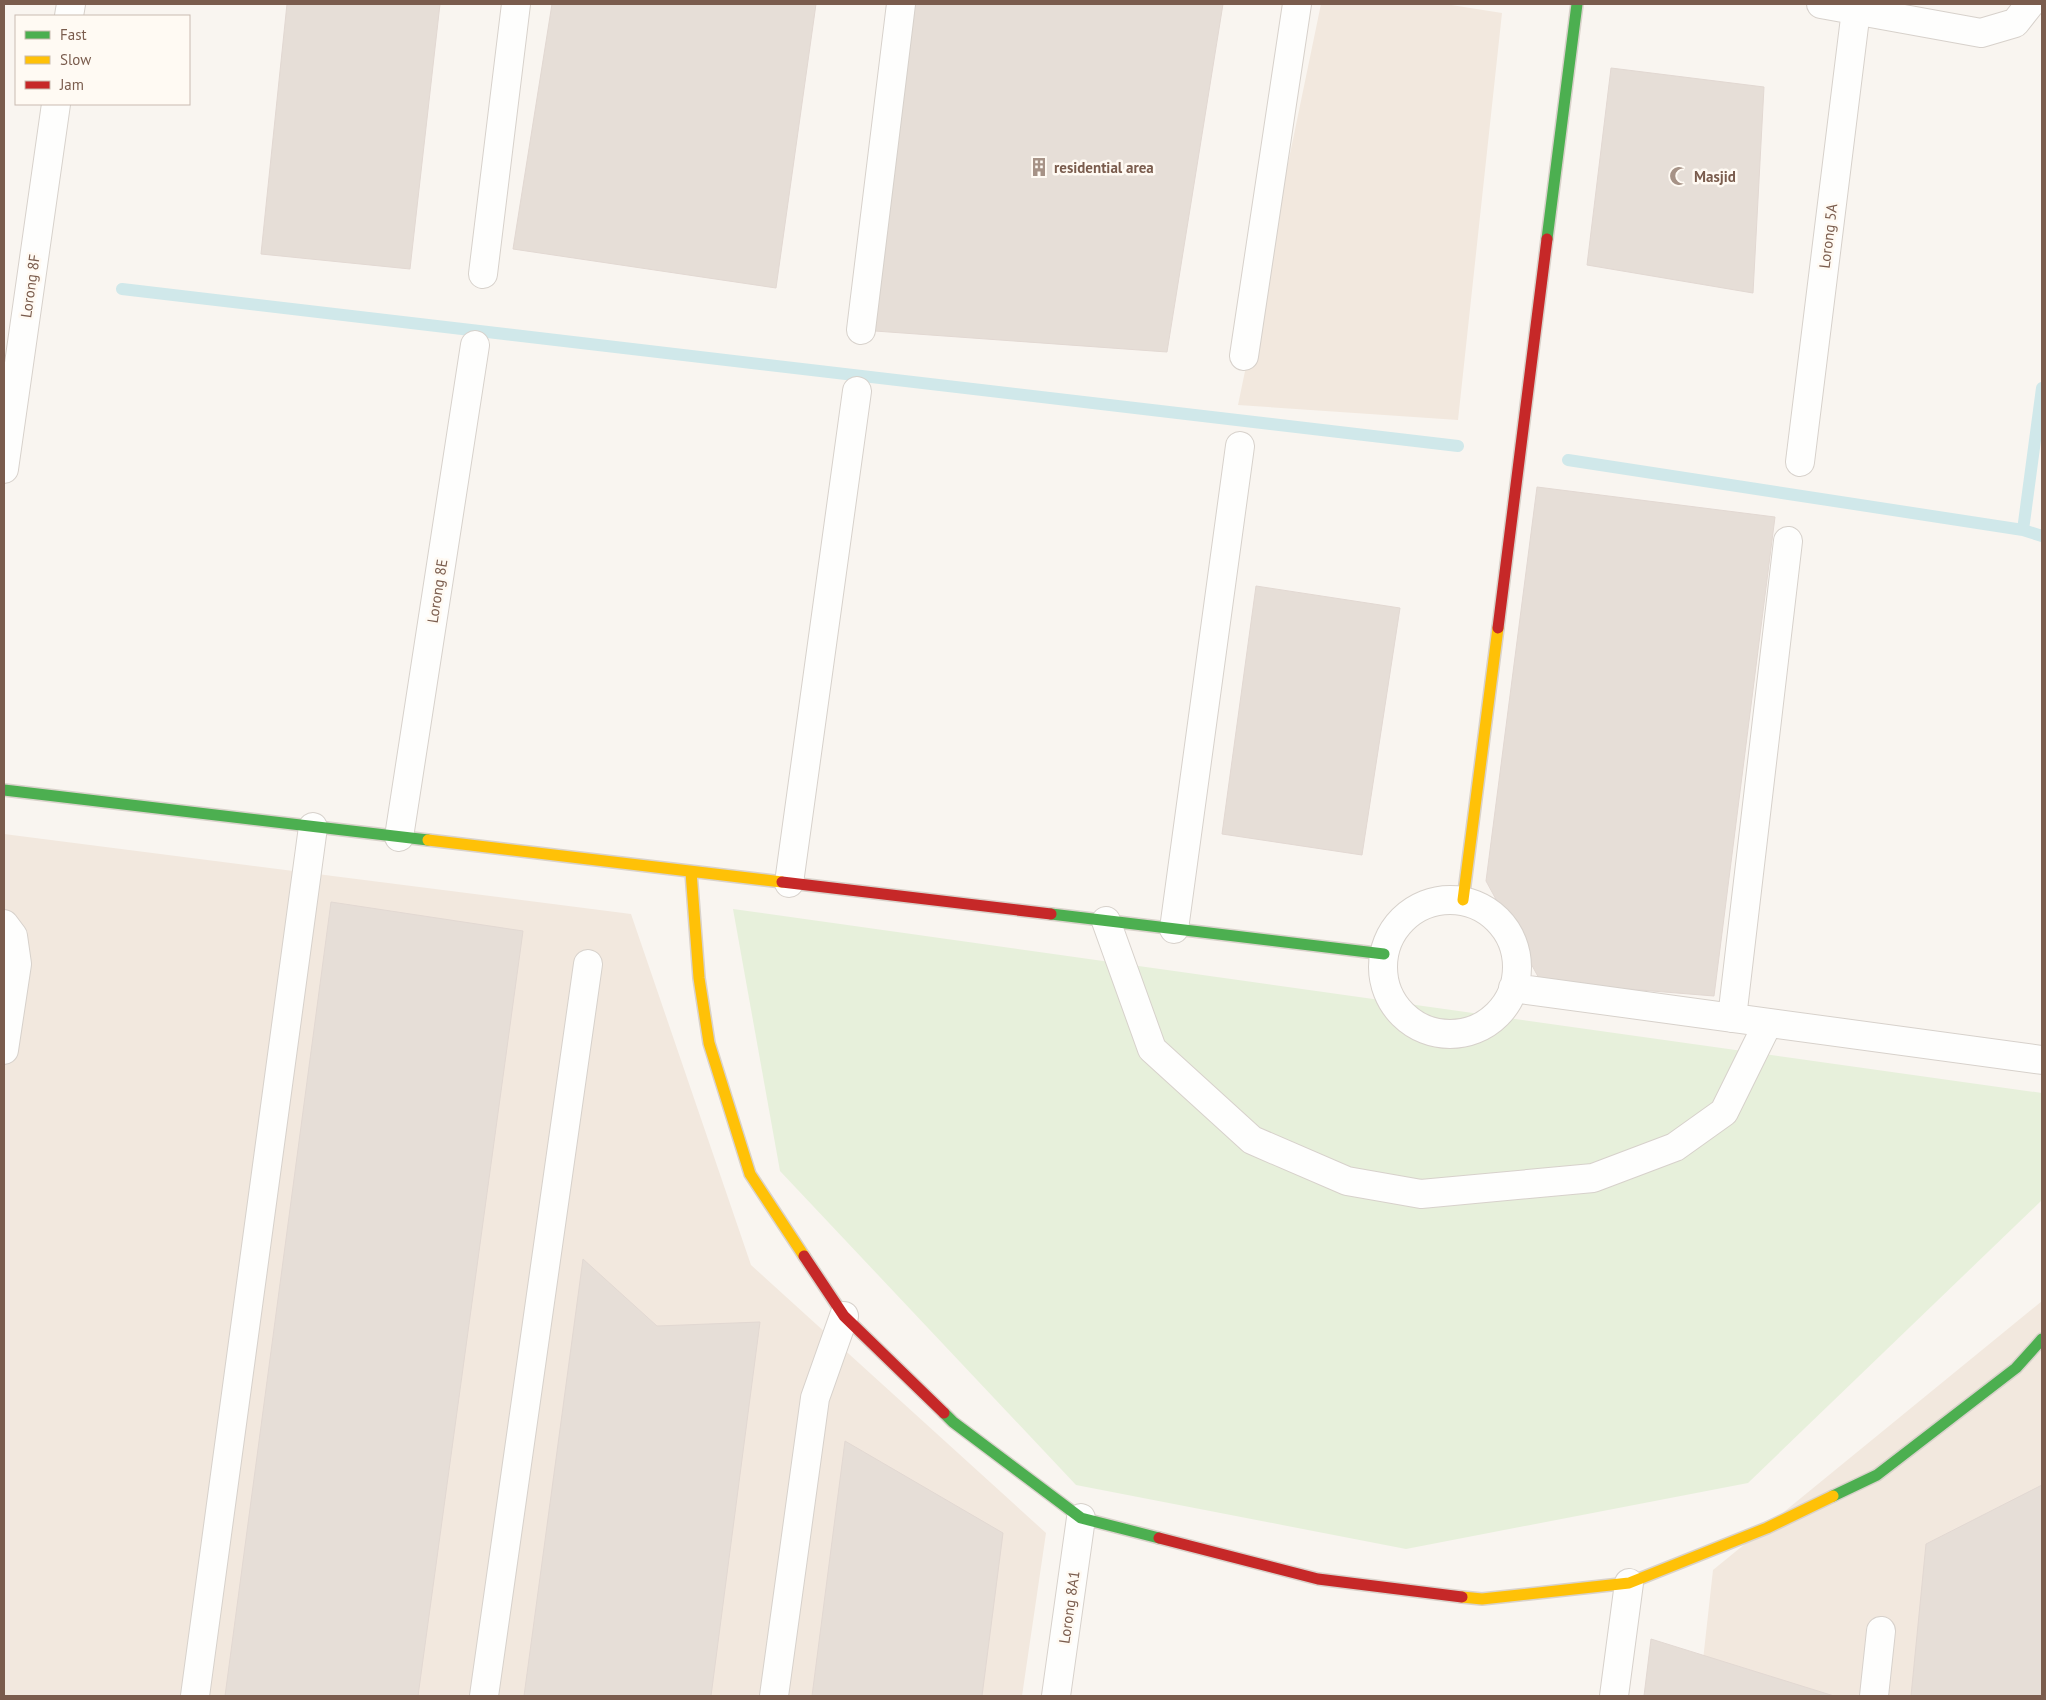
<svg xmlns="http://www.w3.org/2000/svg" width="2046" height="1700" viewBox="0 0 2046 1700" font-family="'PT Sans',sans-serif">
  <rect width="100%" height="100%" fill="#f9f5f0"/>
  <path fill="#f2e8de" d="M1321 4H1445L1502 13 1458 420 1238 405Z
    M4 834 631 914 751 1265 1046 1533 1022 1696H4Z
    M2042 1301V1696H1699L1713 1570Z"/>
  <path fill="#e7f0db" d="M733 909 2042 1093V1200L1748 1483 1406 1549 1076 1485 780 1171Z"/>
  <g fill="none" stroke-linecap="round" stroke-linejoin="round">
    <path stroke="#d0e8ea" stroke-width="12" d="M122 289 1458 446
      M1568 460 2023 530 2042 536
      M2023 530 2042 388"/>
  </g>
  <path fill="#e6ded7" stroke="#e2d8d2" d="M287 4H440L410 269 261 254Z
    M552 4H816L776 288 513 249Z
    M901 4H1223L1167 352 861 330Z
    M1611 68 1764 87 1753 293 1587 265Z
    M1537 487 1775 517 1714 996 1541 982 1486 881Z
    M1256 586 1400 608 1362 855 1222 834Z
    M331 902 523 931 418 1696H225Z
    M583 1259 657 1326 760 1322 711 1696H524Z
    M845 1441 1003 1533 982 1696H812Z
    M2042 1485V1696H1911L1926 1544Z
    M1651 1639 1834 1696H1644Z"/>
  <g fill="none" stroke-linecap="round" stroke-linejoin="round">
    <g stroke="#d7d1cb" stroke-width="30">
      <path id="street" d="M1821 4 1981 33 2015 23 2030 4
        M69 16 71 4
        M483 274 516 4
        M861 330 901 4
        M1244 356 1297 4
        M1800 462 1856 10
        M4 469 56 104
        M399 837 475 345
        M789 883 857 391
        M1383 967a67 67 0 1 1 134 0a67 67 0 1 1-134 0Z
        M1106 921 1152 1049 1252 1140 1347 1181 1421 1194 1593 1178 1675 1147 1724 1112 1768 1023
        M4 924 13 936 17 964 4 1050
        M1174 929 1240 446
        M1513 988 2042 1060
        M1732 1018 1788 541
        M195 1696 313 827
        M484 1696 588 964
        M774 1696 815 1398 844 1316
        M1056 1696 1081 1518
        M1614 1696 1629 1583
        M1874 1696 1881 1631"/>
    </g>
    <g stroke="#d9d2cb" stroke-width="14">
      <path id="fast" d="M1547 239 1577 4
        M4 790 428 840
        M1051 914 1384 954
        M944 1413 953 1422 1081 1518 1159 1538
        M1833 1496 1877 1475 2016 1368 2042 1339"/>
    </g>
    <g stroke="#d9d2cb" stroke-width="14">
      <path id="slow" d="M428 840 782 882
        M691 872 699 978 709 1043 750 1174 804 1256
        M1463 900 1498 628
        M1462 1597 1482 1599 1629 1583 1767 1528 1833 1496"/>
    </g>
    <g stroke="#d9d2cb" stroke-width="14">
      <path id="jam" d="M1498 628 1547 239
        M782 882 1051 914
        M804 1256 844 1316 944 1413
        M1159 1538 1318 1579 1462 1597"/>
    </g>
    <use href="#street" stroke="#fefefd" stroke-width="28"/>
    <use href="#fast" stroke="#4caf50" stroke-width="11"/>
    <use href="#slow" stroke="#ffc107" stroke-width="11"/>
    <use href="#jam" stroke="#c62828" stroke-width="11"/>
  </g>
  <defs>
    <g id="building-bare" transform="scale(1.5)"><path d="M-4-6H4V6H1V3H-1V6H-4ZM-2.5-4.3h1.7v1.8h-1.7ZM.8-4.3h1.7v1.8H.8ZM-2.5-1h1.7V.8h-1.7ZM.8-1h1.7V.8H.8Z" fill="#a69286" stroke="#fffaf3" stroke-width="2.5" paint-order="stroke"/></g>
    <g id="mosque-bare" transform="scale(1.5)"><path d="M3.5-4.9A6 6 0 1 0 3.5 4.9A5 5 0 1 1 3.5-4.9Z" fill="#a69286" stroke="#fffaf3" stroke-width="2.5" paint-order="stroke"/></g>
  </defs>
  <g fill-rule="evenodd">
    <use href="#building-bare" x="1039" y="167"/>
    <use href="#mosque-bare" x="1679" y="176"/>
  </g>
  <g text-anchor="middle" dominant-baseline="central" stroke-width="5" stroke-linejoin="round" paint-order="stroke">
    <g font-size="15" font-weight="bold" fill="#7a5c4d" stroke="#fffaf3" text-anchor="start">
      <text x="1054" y="167">residential area</text>
      <text x="1694" y="176">Masjid</text>
    </g>
    <g font-size="15" fill="#7a5c4d" stroke="#fffaf3">
      <text transform="translate(1828 236) rotate(-83)">Lorong 5A</text>
      <text transform="translate(30 286) rotate(-82)">Lorong 8F</text>
      <text transform="translate(437 591) rotate(-81)">Lorong 8E</text>
      <text transform="translate(1069 1607) rotate(-82)">Lorong 8A1</text>
    </g>
  </g>
  <rect width="2046" height="1700" fill="none" stroke="#7a5c4d" stroke-width="10"/>
  <rect x="15" y="15" width="175" height="90" fill="#fffaf3" stroke="#cabbb1"/>
  <rect x="25" y="31" width="25" height="8" fill="#4caf50" stroke="#cabbb1"/>
  <text x="60" y="40" font-size="15" fill="#7a5c4d">Fast</text>
  <rect x="25" y="56" width="25" height="8" fill="#ffc107" stroke="#cabbb1"/>
  <text x="60" y="65" font-size="15" fill="#7a5c4d">Slow</text>
  <rect x="25" y="81" width="25" height="8" fill="#c62828" stroke="#cabbb1"/>
  <text x="60" y="90" font-size="15" fill="#7a5c4d">Jam</text>
</svg>
